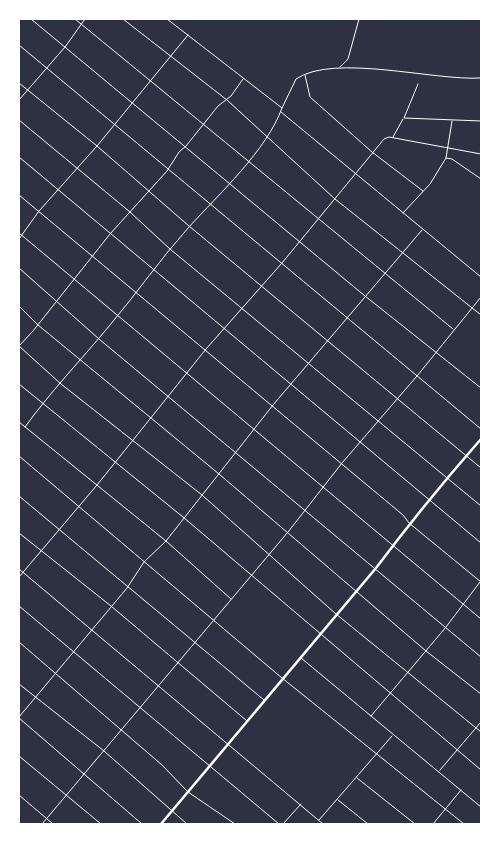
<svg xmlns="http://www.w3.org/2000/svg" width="500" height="843" viewBox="0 0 500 843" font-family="'Archivo Narrow',sans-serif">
  <rect width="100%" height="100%" fill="#2d3142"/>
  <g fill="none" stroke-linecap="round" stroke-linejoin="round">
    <path stroke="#fff" stroke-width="1" d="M31 19 365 296 481 388
      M75 19 453 329
      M123 19 227 100 335 199 481 315
      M167 19 282 108 296 79C334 53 434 81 481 78
      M481 33V36
      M19 45 481 429
      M340 67 348 59 359 19
      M305 75 310 97 372 152 423 191
      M19 83 97 146 189 226 481 468
      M418 84 404 118 481 121
      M19 100 65 47 85 19
      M281 112 481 277
      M19 120 130 212 170 249 481 506
      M393 137 403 119
      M19 157 481 543
      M446 158 452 159 481 179
      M19 195 403 515 409 523 481 582
      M403 213 430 184 446 158 452 121
      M19 233 481 619
      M19 239 39 211 97 146 188 35
      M19 268 99 339 481 657
      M19 306 38 325 219 474 426 651 481 694
      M19 346 61 384 202 495 336 614 481 732
      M19 346 33 331 110 234 167 171 179 152 186 146 218 106 231 96 243 79
      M19 384 183 517 481 770
      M19 422 166 541 231 599
      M25 427C51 391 82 359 110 325 137 293 161 258 189 227 219 194 267 150 282 108
      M19 456 282 678 464 824
      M19 496 264 700
      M19 533 111 606 247 721
      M19 569 323 824
      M19 577 97 485 206 349 282 263 384 139 389 137 481 154
      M19 606 279 824
      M19 642 162 765 188 792 235 824
      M301 658 481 807
      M19 684 104 751 187 824
      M371 716 446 627 480 582
      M19 717 127 588 144 562 166 541 273 405 422 230
      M19 718 142 824
      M19 756 101 824
      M440 770 481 722
      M357 778 415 824
      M19 795 53 824
      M338 800 368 824
      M319 820 392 736
      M42 824 288 532 342 463 417 376 481 297
      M283 824 301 804
      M433 824 461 790"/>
    <path stroke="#fff" stroke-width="2.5" d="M161 824 376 568C410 523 444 481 481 439"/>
  </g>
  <rect width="500" height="843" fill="none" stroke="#ffffff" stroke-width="40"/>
</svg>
